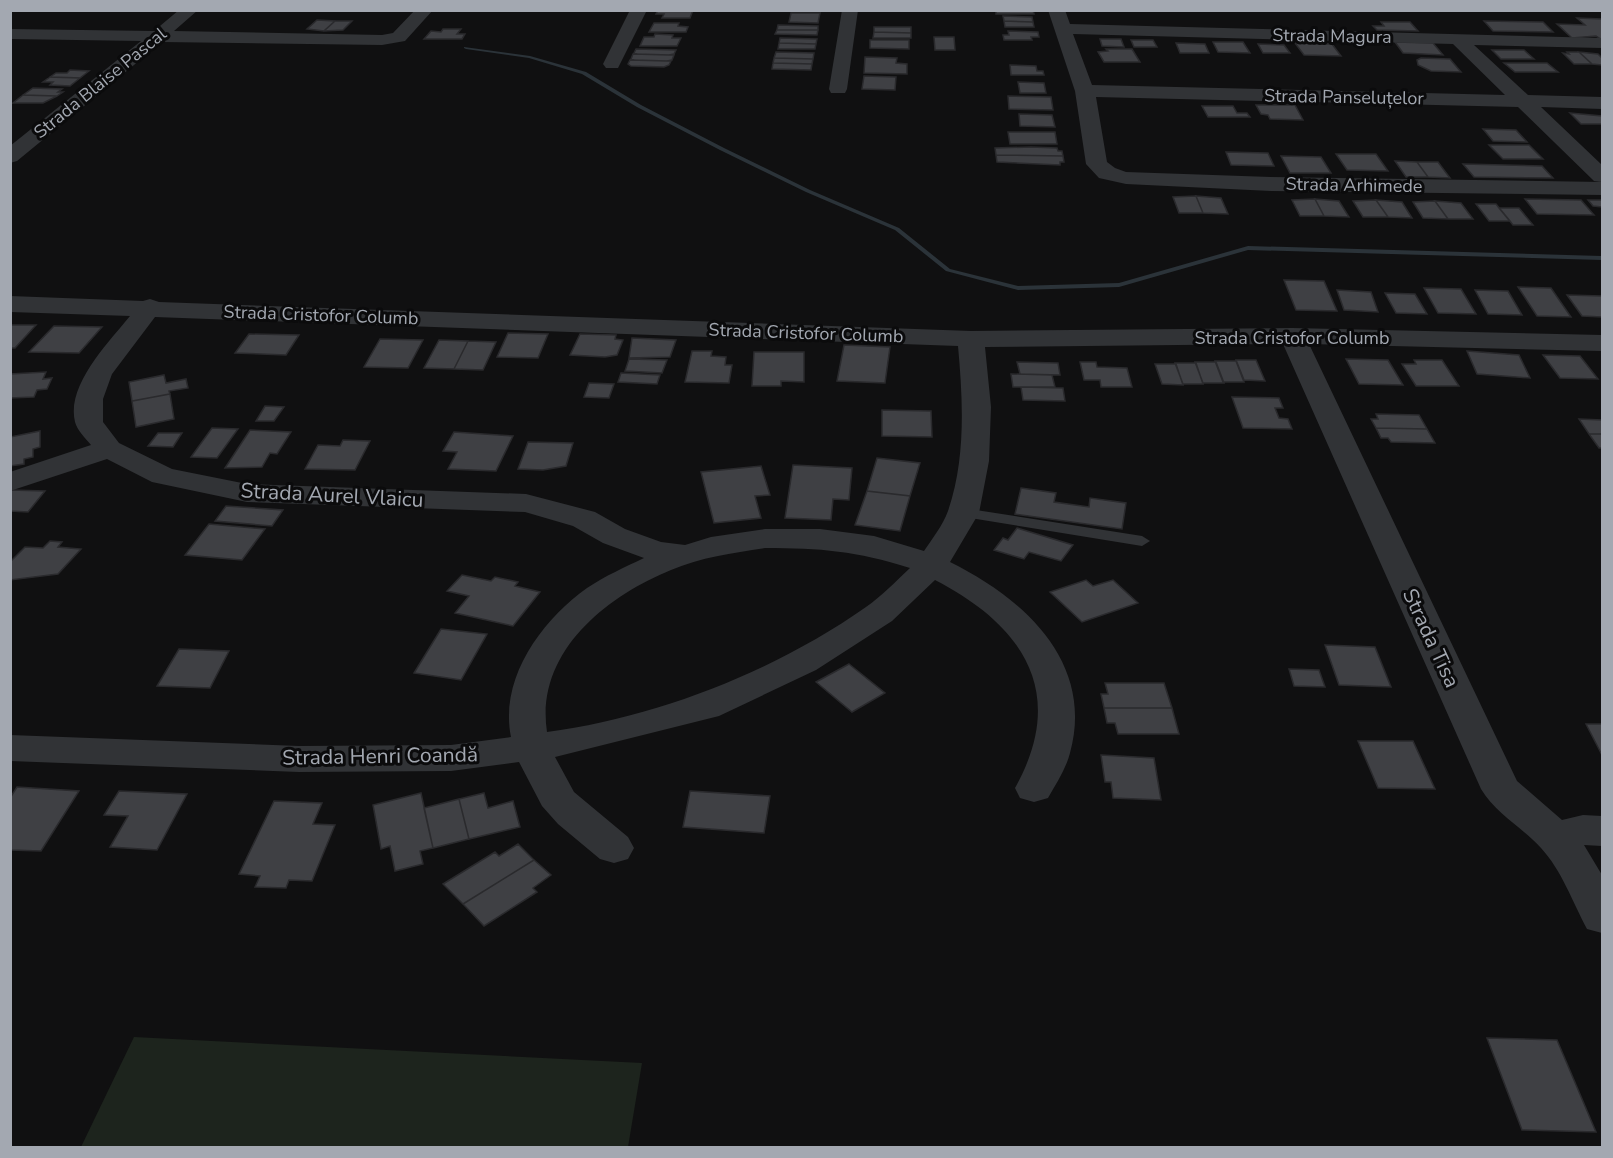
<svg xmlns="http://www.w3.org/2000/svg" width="1613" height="1158" viewBox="0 0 1613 1158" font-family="'Nunito Sans',sans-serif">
  <rect width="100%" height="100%" fill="#101011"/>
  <path fill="#1d241d" d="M134 1037 642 1063 628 1147H81Z"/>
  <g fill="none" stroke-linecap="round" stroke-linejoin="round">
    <path fill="#2b3339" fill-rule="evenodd" d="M464 47 530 56 586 72 641 105 724 148 810 190 899 228 950 269 1018 286 1119 283 1248 246 1602 256V260L1248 250 1119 287 1018 290 946 271 895 230 806 192 720 150 637 107 582 74 529 58 466 49 464 48Z"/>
  </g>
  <path fill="#3f4044" stroke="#2a2a2d" stroke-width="1.5" d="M658 10H693L690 18H662L664 14H656Z
    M996 10H1033L1034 14H996Z
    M791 13H820L818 23 789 22Z
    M1003 16 1032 17 1033 22 1004 21Z
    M1577 18 1602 19V40L1596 36 1572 38 1557 24 1585 25Z
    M317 20 335 21 324 31 307 29Z
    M335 21H352L343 30 324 31Z
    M1004 21 1033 22 1034 27H1005Z
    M1484 21 1543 22 1553 32 1493 31Z
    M1381 22H1410L1418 31 1377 30 1373 26H1384Z
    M654 23H679L678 26 688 27 686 32H649Z
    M778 25 818 26V30H777Z
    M874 27H911V33L874 32Z
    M443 29H461L457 34H465L462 39H424L431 31 441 32Z
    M777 30H818L817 35 775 34Z
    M1008 31 1038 32 1039 37H1031L1032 40H1004L1003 35H1009Z
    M874 32 911 33V38H873Z
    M655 34 673 35 672 38H681L677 46H640L644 37H654Z
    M934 37H954L955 50H935Z
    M780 38 817 39 816 44 779 43Z
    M1100 39H1121L1124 47 1102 46Z
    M870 40H909V49L870 48Z
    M1131 40H1153L1157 47H1134Z
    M1213 42H1243L1250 53 1218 52Z
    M1395 42 1433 43 1443 55 1403 53Z
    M779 43 816 44 815 49H778Z
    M1176 43 1205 44 1209 53H1180Z
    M1295 43 1332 44 1341 56 1304 55Z
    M1258 44 1284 45 1290 53H1263Z
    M636 49 676 50 674 54 669 55 637 54 634 53Z
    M1106 49H1132L1140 62H1104L1098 52 1108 51Z
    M1492 50H1524L1534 59H1501Z
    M776 52 814 53 813 59 774 58Z
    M1567 52H1579L1592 64H1574L1563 53 1569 54Z
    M1579 52 1598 54 1602 58V65L1592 64Z
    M633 54 669 55H674L672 60 667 61 634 60 631 59Z
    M865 57 897 58 896 63 907 64V74L864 73Z
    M774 58 813 59 812 64 773 63Z
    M1421 58 1450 59 1461 72 1431 71 1418 65 1417 60Z
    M630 60 667 61H671L669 65 664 67 631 66 628 64Z
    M773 63 812 64 811 70 772 69Z
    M1504 63H1547L1558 72H1515Z
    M1010 65 1036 66 1037 71H1043L1044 75H1011Z
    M70 70 89 71 80 78 50 77 56 73H67Z
    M864 76 896 77 895 90 862 89Z
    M50 77 80 78 70 86 50 85 53 82H43Z
    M1018 82 1044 83 1046 93H1020Z
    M33 88 62 89 58 92H63L57 96 23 95Z
    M23 95 57 96 43 103H13Z
    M1008 96 1051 97 1053 110 1009 109Z
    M1256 105H1295L1303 120 1270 119 1268 115 1261 114Z
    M1202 106H1233L1237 113H1247L1250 117H1208Z
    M1570 113 1602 116V124H1581Z
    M1019 114 1052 115 1055 127 1020 126Z
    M1483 129 1516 130 1527 142 1493 141Z
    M1008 132H1055L1057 144H1010Z
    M1489 145H1529L1543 159H1503Z
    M1031 147 1057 148 1058 151H1062L1063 156 996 155 995 148Z
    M1226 152 1268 153 1274 166 1231 165Z
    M1336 154H1376L1388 171 1347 170Z
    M996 155 1063 156 1064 162H1060V165L997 162Z
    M1281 156 1321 157 1331 173H1290Z
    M1395 161 1417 162 1428 177H1406Z
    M1417 162H1438L1450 178 1428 177Z
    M1463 164 1542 166 1553 178 1474 177Z
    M1196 196 1221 198 1228 214 1203 213Z
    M1196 196 1203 213H1179L1173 197Z
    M1315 199 1339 201 1349 217 1324 216Z
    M1315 199 1324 216H1300L1292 200Z
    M1525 199 1581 200 1594 215 1537 214Z
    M1376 200 1402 202 1412 218 1388 217Z
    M1376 200 1388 217H1363L1353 201Z
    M1588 200H1602V207L1593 206Z
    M1435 201 1461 203 1473 219H1448Z
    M1435 201 1448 219 1423 218 1413 202Z
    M1476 204H1496L1510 221H1489Z
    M1499 208H1519L1533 225H1513Z
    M1284 280 1324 281 1337 311 1296 310Z
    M1518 287 1551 288 1571 317 1537 316Z
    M1424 288 1461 289 1476 314 1438 313Z
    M1337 290 1371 292 1378 312 1344 310Z
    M1475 290 1508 291 1522 315 1488 314Z
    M1385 293 1415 294 1427 314 1396 313Z
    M1567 295 1602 296V317L1582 316Z
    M10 325H36L15 348H10Z
    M54 326 102 327 79 353 29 352Z
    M508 333 548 334 538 358 497 357Z
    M249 334 299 335 286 355 235 353Z
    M580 334 616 335 615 339 623 340 617 355 605 357 570 355Z
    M632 338 676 340 670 357 629 358Z
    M380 339 423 340 408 368 364 367Z
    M439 340 468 341 454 369 424 368Z
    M468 341 496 342 483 370 454 369Z
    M844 345 890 347 885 383 837 381Z
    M692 351H712L711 356 726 357 725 365H732L729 383 685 382Z
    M1467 351 1519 355 1530 378 1477 374Z
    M754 352H804V382L781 381V386H752Z
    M1543 355 1580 356 1598 379 1560 378Z
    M629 359 667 360 662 373 625 371Z
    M1346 359 1388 360 1403 385 1359 384Z
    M1236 360H1256L1265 381 1244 380Z
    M1414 360H1442L1459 386H1416L1402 364H1416Z
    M1215 361H1236L1244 382H1223Z
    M1017 362 1058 363 1060 375 1020 374Z
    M1080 362H1096L1097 367 1127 368 1132 387H1101L1100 380H1084Z
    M1195 362H1216L1224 383H1203Z
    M1175 363H1196L1203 384H1183Z
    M1155 364H1176L1183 385 1162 384Z
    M46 372 43 379 52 378 47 389 37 390 34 397 10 398V374Z
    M621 373 660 375 657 384 618 382Z
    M1011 374 1052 375 1055 387H1013Z
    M164 375 166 383 186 379 188 388 169 391 170 394 132 401 129 382Z
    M589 383 614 384 609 398 584 397Z
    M1021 387 1063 388 1065 401 1023 400Z
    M170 394 174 419 136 427 132 401Z
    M1232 397 1279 398 1283 408H1275L1279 418 1288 419 1292 429 1243 428Z
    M265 406 284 407 274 421H256Z
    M882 410 931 411 932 437 882 436Z
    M1376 414 1419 415 1427 429 1376 428 1371 419H1378Z
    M1579 419 1602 420V434H1589Z
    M212 428 238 429 217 458 191 457Z
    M1376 428 1427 429 1435 443 1391 442 1388 438H1381Z
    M250 430 291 432 277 454 270 453 262 467 225 468Z
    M40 431V447L33 449V457L24 459V464L10 466V437Z
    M454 432 513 436 496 471 448 469 457 452 443 451Z
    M158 433H182L173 447 148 446Z
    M1589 434H1602V448H1599Z
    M343 440 370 441 355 470 305 469 318 445 340 446Z
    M528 442 573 443 566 466 543 470 518 469Z
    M877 458 920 463 910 496 867 491Z
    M793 465 852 468 849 500 833 499 831 520 785 518Z
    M761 466 770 495 755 496 761 518 714 523 701 472Z
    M1021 488 1056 493 1054 502 1089 507 1090 498 1126 503 1122 529 1015 514Z
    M10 490 45 491 28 512 10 511Z
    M867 491 910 496 900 531 855 525Z
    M226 506 283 510 272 526 215 521Z
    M209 524 265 529 242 560 185 555Z
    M1017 528 1073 545 1061 561 1029 552 1024 559 994 550 1003 538 1008 540Z
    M50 541 62 542 58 547 81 549 58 574 10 580V562L25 547 43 548Z
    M462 575 491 581 495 577 518 582 515 586 540 592 513 626 455 613 469 596 447 591Z
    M1086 580 1093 586 1113 580 1138 603 1082 622 1050 592Z
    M441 629 487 634 461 680 414 673Z
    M1325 645 1375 647 1391 687 1339 685Z
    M179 649 229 651 210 688 157 686Z
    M849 664 885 693 852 712 816 682Z
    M1289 669 1319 670 1325 687 1294 686Z
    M1105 683H1164L1172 708H1104L1101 694H1108Z
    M1104 708H1172L1179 734H1118L1115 723H1107Z
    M1586 724H1602V755Z
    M1358 741H1413L1435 789 1378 788Z
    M1101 755 1154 758 1161 800 1113 798 1111 782H1105Z
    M17 787 79 791 41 851 10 850V798Z
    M119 791 187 794 157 850 110 847 128 816 104 815Z
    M690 791 770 796 764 833 683 827Z
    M421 793 433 848 420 851 423 864 395 871 390 846 381 849 373 805Z
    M484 793 488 808 513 801 520 827 469 839 459 799Z
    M459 799 469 839 433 848 424 808Z
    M274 801 322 803 313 824 335 825 312 881 289 880 286 888 255 887 260 876 239 874Z
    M518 844 534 860 463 904 443 884 495 852 499 856Z
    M534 860 551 875 533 888 537 892 484 926 463 904Z
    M1487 1038 1557 1040 1596 1132 1522 1130Z"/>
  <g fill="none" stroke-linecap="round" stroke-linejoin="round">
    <path fill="#313336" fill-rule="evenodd" d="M963 508 1142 536 1150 541 1142 546 958 516 955 513 958 510Z"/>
    <path fill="#313336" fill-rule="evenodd" d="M179 10H198L174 31 382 35 393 33 415 10H433L405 41 382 45 162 42 17 161 10 163V146L141 41 10 39V29L154 31Z
      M630 10H647L618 68H606L603 64Z
      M842 10H858L847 89 845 93H831L829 89Z
      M1048 10H1065L1070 24 1602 38V48L1474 45 1528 95 1602 97V109L1541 107 1602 165V182L1594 181 1518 107 1096 97 1107 162 1115 168 1126 172 1271 177 1602 182V195L1271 191 1126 184 1099 178 1086 164 1075 91ZM1073 34 1453 44 1505 95 1092 85Z
      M10 296 143 301 150 299 159 302 971 331 1292 328 1602 335V351L1309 344 1517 781 1562 820 1583 815 1602 816V846L1584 845 1602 875V933L1587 929C1572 901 1562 871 1541 848 1522 827 1496 814 1481 789L1283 344 985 347 991 407 989 461 979 513 950 562C1023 598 1095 662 1070 753 1066 769 1056 784 1048 798L1034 802 1020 798 1015 788C1068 693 1024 626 935 580L892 621 816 670 719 716 555 757 574 792 628 837 634 848 628 859 614 863 600 859 558 824 542 806 519 762 451 771 299 772 10 761V735L299 746 451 745 511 737C499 678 542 620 587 588 605 576 625 567 644 558L603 543 573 526 525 512 247 502 152 482 107 459 10 491V472L91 445C86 439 77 430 75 422 66 385 109 342 130 316L10 312ZM155 317 958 346C963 401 966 458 948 511 943 525 932 539 924 551L874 536 820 529H765L711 537 685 545 661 542 625 529 595 512 526 494 247 484 172 469 119 443 103 422V399L112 374ZM765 548C821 548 856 551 910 568 896 581 882 596 866 607 775 671 658 717 547 732 535 653 605 597 671 570 701 557 733 553 765 548Z"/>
  </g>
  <g text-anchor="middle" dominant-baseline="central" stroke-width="6" stroke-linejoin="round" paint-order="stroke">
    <g font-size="18" fill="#a3a8b1" stroke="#0b0b0c">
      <text transform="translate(1332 36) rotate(1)">Strada Magura</text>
      <text transform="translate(100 83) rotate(-39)">Strada Blaise Pascal</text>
      <text transform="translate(1344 97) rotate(1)">Strada Panseluțelor</text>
      <text transform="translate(1354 185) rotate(1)">Strada Arhimede</text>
      <text transform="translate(321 315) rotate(2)">Strada Cristofor Columb</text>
      <text transform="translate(806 333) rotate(2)">Strada Cristofor Columb</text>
      <text x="1292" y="338">Strada Cristofor Columb</text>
    </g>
    <g font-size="21" fill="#a3a8b1" stroke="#0b0b0c">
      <text transform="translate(332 495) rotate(3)">Strada Aurel Vlaicu</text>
      <text transform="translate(1431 638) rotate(65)">Strada Tisa</text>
      <text transform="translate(380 756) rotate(-1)">Strada Henri Coandă</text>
    </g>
  </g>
  <rect width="1613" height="1158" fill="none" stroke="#a3a8b1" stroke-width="24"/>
</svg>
